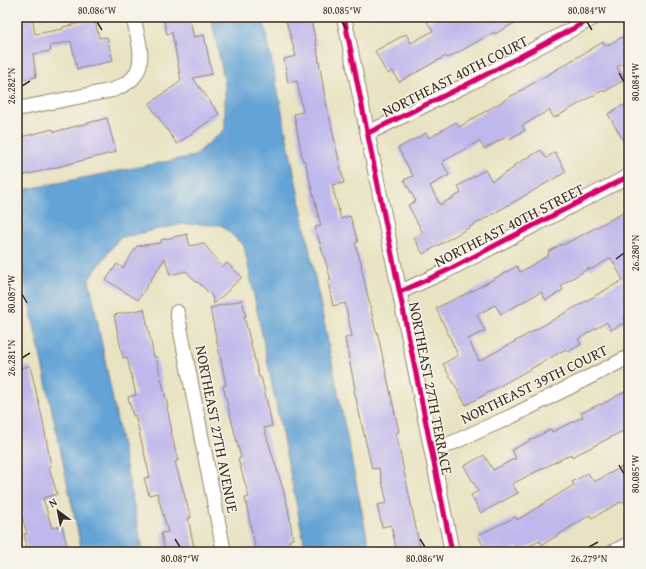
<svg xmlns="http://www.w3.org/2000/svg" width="646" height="569" viewBox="0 0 646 569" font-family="'Gentium Book Plus',serif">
  <rect width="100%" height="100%" fill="#f7f3e8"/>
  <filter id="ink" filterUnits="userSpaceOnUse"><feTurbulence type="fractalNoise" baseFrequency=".025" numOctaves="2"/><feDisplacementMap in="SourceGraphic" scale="8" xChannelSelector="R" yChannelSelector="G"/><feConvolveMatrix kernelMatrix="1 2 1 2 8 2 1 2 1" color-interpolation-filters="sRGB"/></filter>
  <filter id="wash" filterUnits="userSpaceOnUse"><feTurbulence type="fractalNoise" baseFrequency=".012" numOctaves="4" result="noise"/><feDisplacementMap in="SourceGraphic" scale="16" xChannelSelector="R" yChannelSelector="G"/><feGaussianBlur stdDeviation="0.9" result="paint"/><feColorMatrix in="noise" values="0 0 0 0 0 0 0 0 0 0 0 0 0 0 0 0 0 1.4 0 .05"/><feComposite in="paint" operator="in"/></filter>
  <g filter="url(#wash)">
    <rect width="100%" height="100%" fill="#e9e3c3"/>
    <path fill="#64a3d6" stroke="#50667a" d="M211 17H263L370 552H306L244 246 221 225 182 224 119 238 89 279 143 552H82L17 246V200L22 190 194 156 225 129V84Z"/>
    <g id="blocks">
      <path fill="#bfb8ec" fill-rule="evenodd" d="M17 17H32L35 34 63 29V27L95 20 99 38 107 37 113 61 77 69 71 41 50 46 51 51 33 54 36 77 17 80Z
        M163 17H189L194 37 204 35 212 74 193 78 219 114 177 144 149 104 181 81 172 32 167 34Z
        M285 17H310L316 42 325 98 344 183 332 185 341 219 350 216 358 242 355 243 362 266H361L376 332 377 331 399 432 396 433 421 552H397L391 525 382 527 377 505 387 503 379 468 372 469 354 390 355 389 345 338 352 336 345 303 333 306 328 281 331 280 315 227 321 226 305 161H303L294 114 303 112 297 81 288 83 284 59 296 56Z
        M437 17H525L495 34 494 32 448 58 446 56 399 82 393 71 387 74 375 51 406 34 411 43 433 31 427 22Z
        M624 36 629 46V60L617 67 624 80 604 92 603 90 554 118 549 110 522 126 525 130 508 140 506 137 484 149 479 141 442 162 449 175 430 186 440 205 461 193 458 186 485 170 492 181 514 168 513 166 541 150 546 158 555 152 566 172 423 254 414 238 423 233 408 205 416 201 404 180 413 176 398 148 426 133 429 138 456 122 459 127 603 42 606 46Z
        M623 105 626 109 629 107V150L608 114Z
        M107 118 116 152 21 176 17 161V138L53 129 54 132Z
        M629 210V315L624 318 626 322 611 330 607 322 578 339 581 344 568 352 566 349 466 405 443 364 458 355 436 308 474 290 517 266 520 272 549 255 548 252 562 244 563 245ZM611 258 623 280 514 342 479 361 468 339 485 331 477 315 495 305 501 314 541 292 546 300 563 290 561 285 589 268 590 270Z
        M187 234 190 246 203 243 223 267 227 263 242 277 214 304 212 296 198 282 197 283 186 271 170 275 165 258 138 300 106 280 117 264 123 268 137 246 161 243V240Z
        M242 300 246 316H244L259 377H261L269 410 272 426 264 428 283 489 288 508 293 539 289 540 293 552H256L245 498 249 497 238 459 241 458 223 386 226 385 210 308Z
        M144 309 154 357H156L168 407H167L172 432H171L178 461 175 462 191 518H188L195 552H165L161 533 168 532 157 493 149 495 144 478 150 477 135 415 133 416 128 397 136 395 127 357 123 358 114 315Z
        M30 366 43 421 51 466 49 467 57 494 43 498 52 528 62 526 68 550 57 552H28L24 534H27L17 498V369Z
        M629 389V428L572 457 571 454 512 484 518 493 481 513 471 495 478 491 464 466 484 455 493 470 516 458 512 450 551 429 552 432 583 417 581 413 600 404 601 405Z
        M629 463V499L622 503 621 502 592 518 590 515 542 545 540 541 519 551 518 547 506 552H486L478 535 516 517 517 520 574 485 572 482 588 473 594 482Z"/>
    </g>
  </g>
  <g filter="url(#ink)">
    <use href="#blocks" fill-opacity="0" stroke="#928670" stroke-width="1"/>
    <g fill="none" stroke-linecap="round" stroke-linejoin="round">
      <g stroke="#928670" stroke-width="16">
        <path id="minor" d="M344 17 452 552
          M17 109 113 90C120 87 127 84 132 79 148 63 137 35 133 17
          M368 133 470 83 595 17
          M400 292 446 271 629 176
          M177 312 224 552
          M432 452 512 416 629 357
          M613 552 629 544"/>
      </g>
      <use href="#minor" stroke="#fff" stroke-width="14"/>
      <g stroke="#f7f3e8" stroke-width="8">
        <path id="cycleway" d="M344 17 452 552
          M368 133 470 83 595 17
          M400 292 446 271 629 176"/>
      </g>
      <use href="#cycleway" stroke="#d6006c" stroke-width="5"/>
    </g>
  </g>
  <path fill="none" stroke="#3b2a1e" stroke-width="1.5" d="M97 22 102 30M342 22 347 30M587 22 592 30M619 73 624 82M22 86 30 81M616 259 624 253M22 294 27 303M22 358 30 353M619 465 624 474M175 539 180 547M420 539 425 547M589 547 598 542"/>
  <g text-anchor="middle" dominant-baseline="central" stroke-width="3" stroke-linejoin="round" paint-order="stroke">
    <g font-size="15" fill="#3b2a1e" stroke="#f7f3e8">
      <text transform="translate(455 76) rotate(-27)">NORTHEAST 40TH COURT</text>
      <text transform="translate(509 225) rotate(-27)">NORTHEAST 40TH STREET</text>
      <text transform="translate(534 384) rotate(-26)">NORTHEAST 39TH COURT</text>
      <text transform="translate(431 388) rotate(79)">NORTHEAST 27TH TERRACE</text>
      <text transform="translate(217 429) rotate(79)">NORTHEAST 27TH AVENUE</text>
    </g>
  </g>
  <rect width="646" height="569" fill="none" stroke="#f7f3e8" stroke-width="44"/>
  <g transform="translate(58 511) rotate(328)" stroke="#f7f3e8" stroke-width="3" paint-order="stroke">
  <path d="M0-3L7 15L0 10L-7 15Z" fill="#3b2a1e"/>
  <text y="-6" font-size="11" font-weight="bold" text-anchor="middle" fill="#3b2a1e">N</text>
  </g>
  <rect x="22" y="22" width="602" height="525" fill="none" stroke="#3b2a1e" stroke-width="1.5"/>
  <g font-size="10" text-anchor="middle" fill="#3b2a1e">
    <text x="97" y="14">80.086°W</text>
    <text x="342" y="14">80.085°W</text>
    <text x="587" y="14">80.084°W</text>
    <text transform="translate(635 82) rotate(-90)" y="4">80.084°W</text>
    <text transform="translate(11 86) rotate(-90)" y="4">26.282°N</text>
    <text transform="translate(635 253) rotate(-90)" y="4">26.280°N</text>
    <text transform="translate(11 294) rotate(-90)" y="4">80.087°W</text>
    <text transform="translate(11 358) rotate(-90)" y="4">26.281°N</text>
    <text transform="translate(635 474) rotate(-90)" y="4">80.085°W</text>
    <text x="180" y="562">80.087°W</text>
    <text x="425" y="562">80.086°W</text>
    <text x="589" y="562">26.279°N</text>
  </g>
</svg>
